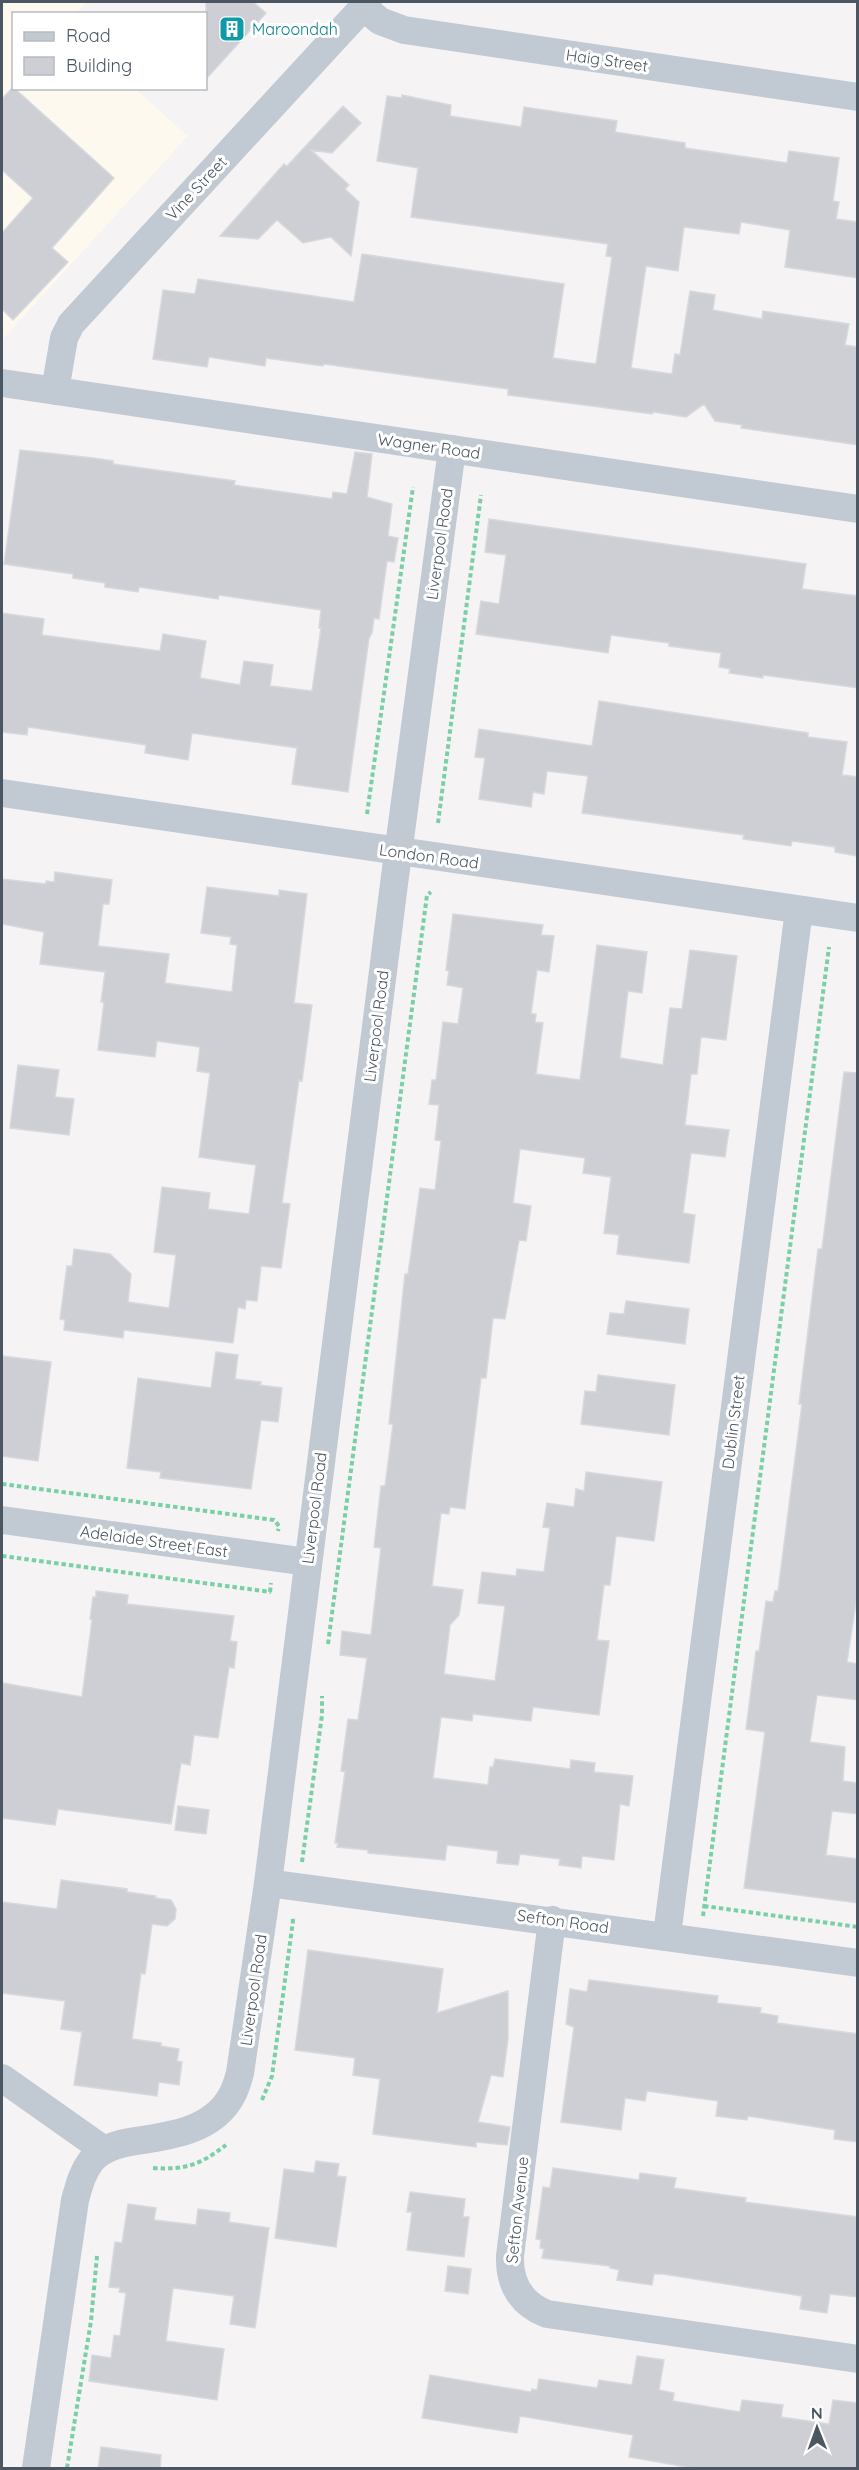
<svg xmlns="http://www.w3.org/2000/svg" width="859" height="2470" viewBox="0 0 859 2470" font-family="Quicksand,sans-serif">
  <rect width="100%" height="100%" fill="#f5f3f3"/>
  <path fill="#fdf9ef" d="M2 2H87L76 13 14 14V88L136 89 188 136 5 337 2 339Z"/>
  <path fill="#cdcfd5" stroke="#d7d9de" stroke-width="1.5" d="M206 2H253L266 13 206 79Z
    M13 87 114 178 52 248 68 262 13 320 2 309V233L33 198 2 170V99Z
    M402 95 451 105 450 116 521 127 524 107 617 121 615 132 685 143V148L787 163 789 151 839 158 833 201 839 202 836 219 858 222V278L785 267 790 230 741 222 739 234 684 227 678 271 646 266 631 368 672 374 675 354 680 355 690 291 715 295 713 310 762 319 763 311 849 324 845 345 858 347V445L741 428 742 425 715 421 704 404 686 417 653 412 652 414 508 395V389L324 364 323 366 266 358 265 366 209 357 207 367 153 359 163 290 195 294 198 279 354 302 362 254 564 284 553 358 596 364 612 257 606 256 608 244 411 217 418 168 377 161 387 96 402 98Z
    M343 106 361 123 332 153 311 150 349 185 345 189 359 202 351 256 331 237 303 243 277 220 258 239 220 236 284 164 287 166Z
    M20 450 93 458 113 461V464L235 481 234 485 332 499 333 492 347 494 355 452 372 454 367 497 392 504 388 536 398 538 394 562 387 561 379 619 374 618 372 633 369 638 348 792 292 784 297 748 192 733 188 760 145 753 146 745 28 727 27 735 2 732V613L44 619 42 635 160 651 163 634 206 641 200 678 240 685 244 661 273 665 270 686 312 691 321 628H319L321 610 219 595 218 599 139 587 138 592 105 587V583L73 578V574L4 564Z
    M489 519 806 564 802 589 858 596V688L763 675V678L729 673 730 669 719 667 721 653 669 646V643L611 635 608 653 476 634 481 601 499 604 506 555 485 552Z
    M599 701 808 733V737L847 742 842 775 858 777V856L835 852V847L792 841 791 846 743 839 744 835 582 813 588 776 547 771 544 794 533 792 531 807 479 799 485 758 475 757 479 729 592 746Z
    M55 872 112 880 109 904H103L98 946 169 954 165 983 232 992 237 945 230 944 231 937 201 933 207 887 279 896V890L307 894 294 1003 312 1005 302 1081 299 1080 282 1203 290 1204 281 1268 261 1266 257 1301 246 1300 245 1309 238 1307 233 1343 124 1330 123 1338 64 1330 65 1320 60 1319 67 1266H72L74 1249 110 1254 131 1274 128 1302 169 1308 176 1255 154 1252 162 1187 210 1193 208 1209 249 1214 256 1165 199 1157 210 1073 197 1071 200 1047 157 1041 155 1057 98 1050 104 1002H101L105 972 40 964 44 932 2 924V879L46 884V881L54 882Z
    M453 914 543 925 541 935 554 936 549 972 537 970 531 1014H536L535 1022 543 1023 536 1074 580 1080 597 945 647 952 642 993 628 991 620 1058 663 1065 670 1008 682 1009 690 950 737 956 726 1040 701 1037 697 1074H691L685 1125 729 1130 725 1157 691 1153 683 1213 695 1215 689 1263 617 1254 619 1235 604 1233 611 1177 583 1173 585 1158 520 1149 513 1203 531 1206 526 1241 519 1240 505 1319 493 1318 486 1378H481L465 1509 450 1507 449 1514 441 1513 432 1586 463 1590 459 1615 450 1625 444 1674 495 1681 505 1606 478 1603 482 1572 516 1576 517 1569 544 1572 550 1528 543 1527 547 1503 574 1507 576 1489 584 1491 586 1472 662 1482 654 1541 616 1536 610 1585H604L597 1640 609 1641 599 1715 533 1707 531 1721 473 1714 472 1721 441 1717 433 1778 488 1785 490 1767H493L495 1759 570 1769 571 1760 595 1763 594 1772 633 1776 629 1806 620 1804 614 1860 582 1856 581 1868 559 1865 560 1859 520 1854 518 1865 497 1863 498 1851 447 1845 445 1860 368 1853V1850L337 1847 338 1843H335L345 1772 341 1771 348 1719 358 1720 367 1658 340 1655 342 1631 371 1635 381 1548 374 1547 381 1486H385L393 1424H389L405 1274H408L420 1188 435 1190 441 1141 435 1140 439 1105 429 1104 432 1080H436L443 1022 458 1024 463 988 447 985 449 971 446 970Z
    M18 1065 59 1070 55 1097 74 1099 69 1135 10 1128Z
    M844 1072 858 1073V1589L847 1662 858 1664V1700L817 1695 810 1742 845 1747 843 1781 858 1783V1814L832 1811 826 1855 858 1859V1903L744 1888 765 1732 746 1729 756 1651H759L766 1601 773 1602 775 1591H778L802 1404H799L818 1249H822Z
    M626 1301 689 1309 685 1344 607 1334 610 1313 624 1314Z
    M216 1352 238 1355 235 1379 261 1382 260 1385 282 1388 278 1422 261 1420 251 1489 160 1478 161 1472 127 1468 138 1378 211 1388Z
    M2 1356 51 1362 38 1461 2 1456Z
    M598 1375 675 1385 669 1435 581 1424 585 1391 596 1392Z
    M96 1591 128 1595 127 1604 234 1616 230 1641 237 1642 234 1668 229 1667 218 1738 194 1735 190 1765 181 1763 171 1824 58 1809 55 1825 2 1818V1683L82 1697 92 1620 90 1619 93 1597H96Z
    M178 1806 209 1810 206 1834 175 1830Z
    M61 1880 127 1889V1892L156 1896 155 1898 171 1900 176 1909 175 1919 167 1926 152 1924 145 1974 141 1973 132 2039 161 2043V2046L179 2049 177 2061 182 2062 179 2085 159 2082 157 2096 74 2085 82 2032 61 2029 65 2001 2 1993V1902L57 1909Z
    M308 1950 443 1969 437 2013 508 1991V2039L503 2077 491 2075 478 2122 510 2127 507 2145 476 2142V2147L373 2134 380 2079 353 2075 355 2058 295 2050Z
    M589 1980 718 1996 717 2003 761 2008 760 2013 778 2016 777 2023 858 2034V2142L834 2139 835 2130 748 2116 747 2120 716 2116 718 2101 647 2091 645 2101 625 2098 621 2130 561 2122 574 2027 566 2024 570 1989 587 1992Z
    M316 2161 339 2164 337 2176 346 2177 336 2247 275 2238 284 2169 314 2173Z
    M553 2168 639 2180 640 2173 676 2178 674 2188 746 2198 745 2202 858 2217V2297L830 2294 827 2313 800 2309 802 2296 663 2274H654L652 2285 617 2280 619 2270 610 2268V2266L542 2258 544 2249 540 2248 541 2240 536 2239 543 2187 550 2188Z
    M410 2192 465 2199 463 2217H469L464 2257 407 2250 412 2212H407Z
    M128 2204 156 2208 154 2220 196 2225 198 2209 230 2213 229 2222 269 2228 255 2328 230 2324 234 2296 173 2288 166 2341 224 2349 217 2400 89 2381 92 2355 111 2358 114 2335 120 2336 126 2293 119 2292 120 2288 109 2287 115 2242 122 2243Z
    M448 2266 471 2269 468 2294 445 2291Z
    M637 2356 664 2360 659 2390 674 2393 673 2401 740 2412 742 2400 783 2405 781 2417 829 2424 833 2400 858 2403V2469H697L629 2457 633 2435 520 2416 517 2433 422 2418 430 2375 531 2392 532 2389 537 2390 539 2379 597 2388 599 2380 632 2385Z
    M101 2447 161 2455 160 2469H98Z"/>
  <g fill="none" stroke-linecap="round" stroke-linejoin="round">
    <path stroke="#7ad0a6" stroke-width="4" stroke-dasharray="4.5 3" stroke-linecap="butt" d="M367 814 413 487
      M438 823 481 495
      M2 1484 274 1520 279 1526 278 1531
      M2 1556 271 1592
      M270 1592 271 1583
      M328 1644 427 895 431 892
      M302 1862 322 1715V1696
      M704 1906 858 1927
      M703 1916 829 947
      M262 2100 272 2076 293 1921 292 1916
      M153 2168C185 2170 200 2165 226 2145
      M67 2468 91 2321 97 2256"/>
    <path stroke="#c1cad2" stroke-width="28" d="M363 7 380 21 404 30 858 97
      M2 383 858 509
      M55 391 64 338 71 324 368 2
      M2 793 858 918
      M2 1520 307 1562
      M268 1883 858 1963
      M552 1920 510 2256C509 2284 521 2304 547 2314L858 2359
      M667 1935 799 910
      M2 2078 104 2150
      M36 2468 75 2200C79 2186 82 2173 91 2161 102 2148 120 2143 136 2141 171 2136 214 2130 232 2095 236 2088 238 2080 240 2073L268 1883 394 884 452 449"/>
  </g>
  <defs>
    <g id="building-square" transform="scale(1.35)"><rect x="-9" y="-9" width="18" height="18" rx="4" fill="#0f9aa8" stroke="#fff"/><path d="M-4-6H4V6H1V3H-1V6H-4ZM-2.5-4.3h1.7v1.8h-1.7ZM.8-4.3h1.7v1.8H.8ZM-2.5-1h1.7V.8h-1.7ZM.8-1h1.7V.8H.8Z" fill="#fff"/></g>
  </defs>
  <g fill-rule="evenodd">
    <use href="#building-square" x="232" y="29"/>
  </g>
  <g text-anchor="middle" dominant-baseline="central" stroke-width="6" stroke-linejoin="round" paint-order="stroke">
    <g font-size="16" fill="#0d838f" stroke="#fff" text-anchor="start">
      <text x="252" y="29">Maroondah</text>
    </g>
    <g font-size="16" fill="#4a5661" stroke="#fff">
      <text transform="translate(607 60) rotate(8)">Haig Street</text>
      <text transform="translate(196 188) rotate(-47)">Vine Street</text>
      <text transform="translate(429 446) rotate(8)">Wagner Road</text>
      <text transform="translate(439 544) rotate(-82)">Liverpool Road</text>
      <text transform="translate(429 856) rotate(8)">London Road</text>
      <text transform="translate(376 1026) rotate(-83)">Liverpool Road</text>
      <text transform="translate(733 1422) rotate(-83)">Dublin Street</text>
      <text transform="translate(314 1508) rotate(-83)">Liverpool Road</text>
      <text transform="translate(154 1541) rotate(8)">Adelaide Street East</text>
      <text transform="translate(563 1921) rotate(8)">Sefton Road</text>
      <text transform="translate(253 1990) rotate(-82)">Liverpool Road</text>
      <text transform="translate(517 2210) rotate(-84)">Sefton Avenue</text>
    </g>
  </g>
  <rect width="859" height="2470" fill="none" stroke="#4a5661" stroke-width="6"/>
  <rect x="12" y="12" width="195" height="78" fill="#ffffff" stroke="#b7bbc0" stroke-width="1.5"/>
  <rect x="24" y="32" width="30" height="9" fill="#c1cad2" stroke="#b7bbc0" stroke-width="1.5"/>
  <text x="66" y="42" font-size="18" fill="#4a5661">Road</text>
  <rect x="24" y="57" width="30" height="18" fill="#cdcfd5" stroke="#b7bbc0" stroke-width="1.5"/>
  <text x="66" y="72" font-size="18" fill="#4a5661">Building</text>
  <g transform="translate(817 2428) rotate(359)" stroke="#ffffff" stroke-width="4.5" paint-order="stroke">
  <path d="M0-4.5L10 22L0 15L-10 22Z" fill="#4a5661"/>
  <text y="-9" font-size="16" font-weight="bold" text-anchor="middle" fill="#4a5661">N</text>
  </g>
</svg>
